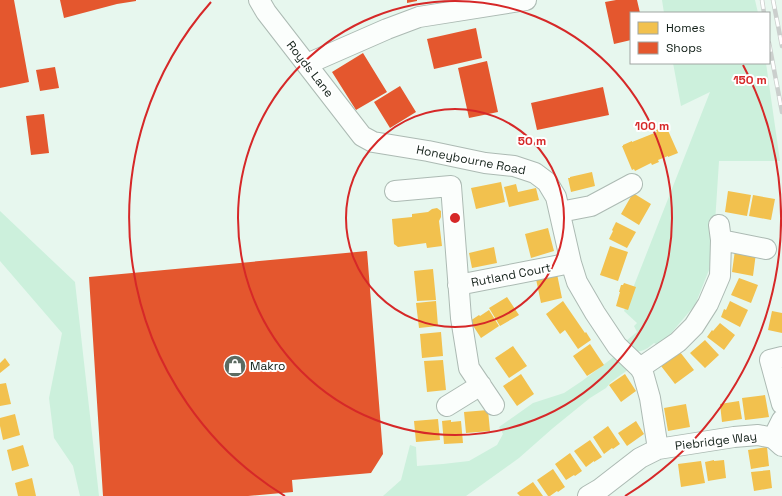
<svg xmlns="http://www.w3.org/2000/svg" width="782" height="496" viewBox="0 0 782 496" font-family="'Space Grotesk',sans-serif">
  <rect width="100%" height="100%" fill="#e7f7ee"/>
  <path fill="#ccf0dc" d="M662 0H755L758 13H664Z
    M673 63H766L780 161H719L715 223 709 270 695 305 667 338 658 345 654 343C649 347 644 352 637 351L626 341 637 332 634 326 637 323 624 311 710 92 681 106Z
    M0 211 75 282 99 496H80L73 466 54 438 49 398 62 333 0 261Z
    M615 356 629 369 611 382 606 388 590 398 553 428 519 458 466 496H383L401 480 410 445 416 447 417 466 443 464 469 461 497 445 503 434 499 427 533 403 564 393 582 381Z"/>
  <path fill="#f2c14e" d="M666 126 678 153 668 157V156L658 160 659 162 652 165 651 163 635 171 634 169 632 170 622 146H623V145L632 141V142L657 132 656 130Z
    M592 172 595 186 571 192 568 178H570V177Z
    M501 182 505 202 476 209 471 188Z
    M516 184 518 192 536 188 539 200 509 207 504 187Z
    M728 191 751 195 747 216 725 212Z
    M633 193 651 204 639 225 621 214Z
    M753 195 775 199 771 220 749 216Z
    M437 208 441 211V217L439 221 442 246 427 248 426 243 398 247 394 244 392 219 412 217V214L428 212 432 209Z
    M616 222 636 232 627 248 609 239 613 231 612 230Z
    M548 228 554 251 531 258 525 234Z
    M610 246 628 252 618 281 600 275Z
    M494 247 497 263 472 268 469 253Z
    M735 250 756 253 753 276 732 272Z
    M433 269 436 300 417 301 414 271Z
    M557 274 562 298 541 303 536 279Z
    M739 278 758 285 751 303 731 295Z
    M624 283 636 287 628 310 616 306 620 292H619L621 285H623Z
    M507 297 519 315 500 326 489 308Z
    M436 301 438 326 419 328 416 303Z
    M563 301 585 333 586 332 591 340 578 349 565 330 560 334 546 314Z
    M730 301 748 310 740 327 721 317 724 309 726 310Z
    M489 310 499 326 481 338 470 321 479 315 480 316Z
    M772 311 782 313V333L768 330Z
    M720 323 735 335 724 350 707 337 712 330 713 331Z
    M441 332 443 356 422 358 420 334Z
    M705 340 719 355 705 368 690 353Z
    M590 344 604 365 587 376 573 356Z
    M513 346 527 366 509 378 495 358Z
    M680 352 694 370 675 384 661 366Z
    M5 358 10 365 0 373V363Z
    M443 360 446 390 427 392 424 361Z
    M521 374 534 394 517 406 503 386Z
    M625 374 636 391 621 402 609 385Z
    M6 383 11 404 0 406V384Z
    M765 395 769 417 745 420 742 398Z
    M739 401 742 419 722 422 720 404Z
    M686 404 690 427 668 431 664 408Z
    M488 410 490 431 466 433 464 412Z
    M15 414 20 435 3 440 0 426V418Z
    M438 419 440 440 416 442 414 421Z
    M451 420V422L461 421 463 443 444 444 442 421Z
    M636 421 644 434 627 446 618 433Z
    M608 426 620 444 613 449 612 448 604 454 593 437Z
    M590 440 602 457 594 462V461L586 467 574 451Z
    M23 445 29 466 12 471 7 450Z
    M767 447 769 466 751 469 748 450Z
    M570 453 582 471 575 476 574 475 566 480 555 464Z
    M714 460V461L724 460 726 478 708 481 705 462Z
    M701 461 705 483 681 487 678 464Z
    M553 469 565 487 558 492 557 491 550 496H548L537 480Z
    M770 470 772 488 754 491 751 472Z
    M32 478 36 496H18L15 483Z
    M533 482 543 496H520L517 493Z"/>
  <path fill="#e4572e" d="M0 0H14L29 82 0 88Z
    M60 0H136V1L117 4 64 18Z
    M407 0H417V1L407 3Z
    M616 0H637L640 13H631V40L614 44 605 2Z
    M476 28 482 58 434 69 427 39Z
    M363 53 387 92 356 110 332 72Z
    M487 61 498 112 469 118 458 68Z
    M55 67 59 88 40 91 36 70Z
    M400 86 416 112 390 128 374 102Z
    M603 87 609 115 537 130 531 103Z
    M44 114 49 153 31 155 26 116Z
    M367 251 383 454 371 473 292 480 293 492 248 496H103L89 277Z"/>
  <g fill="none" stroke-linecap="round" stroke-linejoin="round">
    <g stroke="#acbab3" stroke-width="22">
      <path id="minor" d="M259 0 266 12 362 136 373 142 428 151 485 163 514 166 535 173 547 182 556 197 571 263 577 282 595 313 617 346 640 368 643 373 650 398 658 449
        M307 64 387 29 419 17 526 0
        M395 191 451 186 461 318 469 368 494 405
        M560 212 591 206 632 184
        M721 240 766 249
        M458 285 571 263
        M782 357 770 360 782 404
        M640 368 678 342 694 326 708 304 720 276 721 240 719 225
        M447 406 481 385
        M773 438 782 420
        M588 496 600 489 640 458 658 449 734 437 758 435 773 438 782 446"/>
    </g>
    <use href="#minor" stroke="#fbfefc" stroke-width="20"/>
    <g stroke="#cbcfcd" stroke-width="4.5">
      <path id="rail" d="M762 0 764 13
        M773 0 782 46
        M769 43 782 112"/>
    </g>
    <use href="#rail" stroke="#fff" stroke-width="3" stroke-dasharray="9" stroke-linecap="butt"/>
  </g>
  <g fill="none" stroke="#d62828" stroke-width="2">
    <circle cx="455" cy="218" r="109"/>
    <circle cx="455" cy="218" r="217"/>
    <path d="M285 496A326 326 0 0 1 211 2M743 65A326 326 0 0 1 625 496"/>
  </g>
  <defs>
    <g id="shop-disc" transform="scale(1.15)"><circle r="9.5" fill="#5c6b62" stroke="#fff"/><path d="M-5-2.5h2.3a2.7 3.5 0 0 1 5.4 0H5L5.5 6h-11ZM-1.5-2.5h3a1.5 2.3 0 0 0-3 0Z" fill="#fff"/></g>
  </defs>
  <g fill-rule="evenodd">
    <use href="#shop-disc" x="235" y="366"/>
  </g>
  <g text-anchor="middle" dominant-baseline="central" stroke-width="4" stroke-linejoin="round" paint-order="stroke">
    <g font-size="12" fill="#111f17" stroke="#fff">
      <text transform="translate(310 69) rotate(52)">Royds Lane</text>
      <text transform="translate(471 160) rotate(11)">Honeybourne Road</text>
      <text transform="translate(511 275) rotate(-11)">Rutland Court</text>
      <text transform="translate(716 441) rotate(-7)">Piebridge Way</text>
    </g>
    <g font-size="12" fill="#111f17" stroke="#fff" text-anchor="start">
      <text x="250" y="366">Makro</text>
    </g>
  </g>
  <circle cx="455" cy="218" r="6" fill="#d62828" stroke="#fff" stroke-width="2"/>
  <g font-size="12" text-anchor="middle" font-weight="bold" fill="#d62828" stroke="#fff" stroke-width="4" stroke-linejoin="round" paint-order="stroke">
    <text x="750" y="84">150 m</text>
    <text x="652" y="130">100 m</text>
    <text x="532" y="145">50 m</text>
  </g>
  <rect x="630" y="12" width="140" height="52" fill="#ffffff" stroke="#a0a5a2"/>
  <rect x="638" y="22" width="20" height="12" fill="#f2c14e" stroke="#a0a5a2"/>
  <text x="666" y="32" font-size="12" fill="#111f17">Homes</text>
  <rect x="638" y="42" width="20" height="12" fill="#e4572e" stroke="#a0a5a2"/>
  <text x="666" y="52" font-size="12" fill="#111f17">Shops</text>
</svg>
